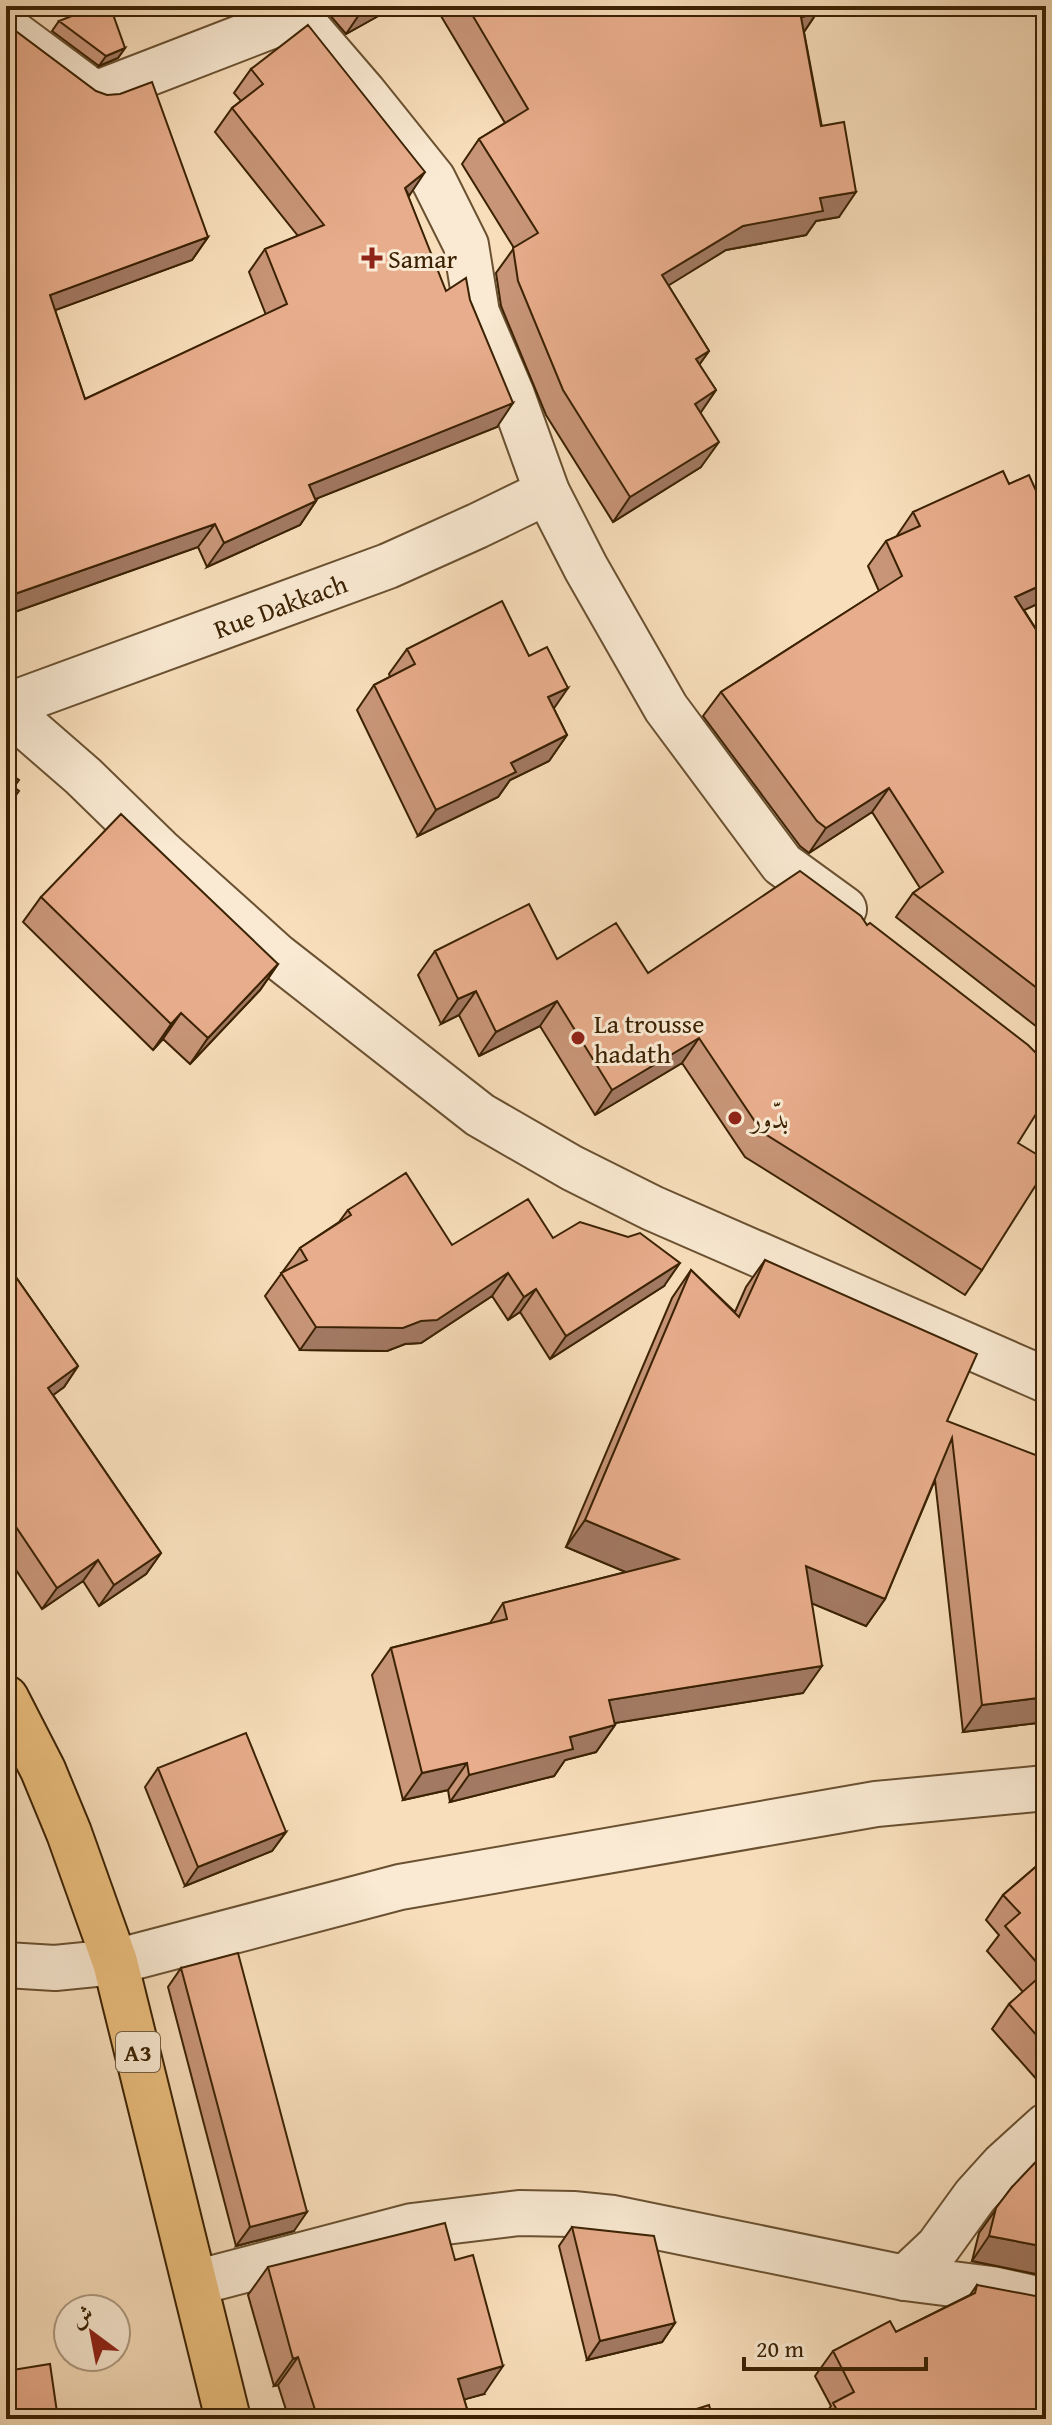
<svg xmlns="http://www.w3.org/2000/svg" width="1052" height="2425" viewBox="0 0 1052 2425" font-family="'Gentium Book Plus',Amiri,serif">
  <rect width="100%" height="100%" fill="#f8debb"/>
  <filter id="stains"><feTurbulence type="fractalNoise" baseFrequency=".0025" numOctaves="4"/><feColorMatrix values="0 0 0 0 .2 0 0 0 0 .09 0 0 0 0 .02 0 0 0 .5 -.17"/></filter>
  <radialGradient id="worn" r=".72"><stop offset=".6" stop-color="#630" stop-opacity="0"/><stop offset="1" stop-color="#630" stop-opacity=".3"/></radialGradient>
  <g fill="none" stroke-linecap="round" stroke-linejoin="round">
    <g stroke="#6a5131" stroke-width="48">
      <g id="street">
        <path d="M289 6 364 93 433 179 466 245 477 313 512 395 547 492 586 568 666 708 782 864 844 909"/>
        <path d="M6 28 95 94 297 16"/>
        <path id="s1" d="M6 706 388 566 477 526 547 492"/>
        <path d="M6 709 83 776 159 850 277 956 480 1115 572 1168 652 1208 1046 1380"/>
        <path d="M6 1965 55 1968 115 1962 400 1887 876 1804 1046 1788"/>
        <path d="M905 2278 938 2247 975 2196 1003 2165 1046 2126"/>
        <path d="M195 2283 412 2226 519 2213 573 2214 613 2218 905 2278 992 2289 1046 2301"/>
      </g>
    </g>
    <g stroke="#3b2203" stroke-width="48">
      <path id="highway" d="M6 1698 43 1770 69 1833 115 1962 228 2419"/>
    </g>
    <use href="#street" stroke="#faead3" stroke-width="44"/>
    <use href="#highway" stroke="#ecbf7e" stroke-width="44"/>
  </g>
  <path fill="#c89578" stroke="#3b2203" stroke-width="2" d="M322 6H396L346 34Z
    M409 6H424L412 12Z
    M435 6H814L816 14 804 32 839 217 816 221 806 235 726 250 668 285 709 351 699 365 716 390 700 413 701 467 613 522 546 415 501 306 496 273 514 248 462 164 479 139 505 123Z
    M59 21 125 48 118 58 99 66 52 31Z
    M6 32 208 237 192 260 55 310 85 399 266 315 249 272 265 249 298 236 215 132 232 108 241 101 234 93 251 69 408 196 497 427 315 499 316 501 300 525 207 567 198 547 6 615Z
    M1009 484 1046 513V600L1024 610 1046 645V1034L896 917 913 893 920 888 872 812 809 853 800 846 703 716 721 692 879 591 868 566 886 541 896 537 913 512Z
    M407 649 554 709 567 735 549 761 510 780 498 797 418 836 357 710 374 685 390 677 389 674Z
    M41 897 278 964 260 990 190 1064 163 1039 153 1050 23 922Z
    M435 951 557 959 648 973 1018 1143 982 1270 965 1295 745 1157 682 1063 595 1115 540 1026 479 1056 459 1015 441 1024 418 975Z
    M348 1210 452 1245 553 1238 664 1286 550 1359 520 1312 508 1320 492 1296 421 1343 405 1344 387 1351 300 1350 265 1296 300 1248 339 1222Z
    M765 1260 947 1421 1046 1722 963 1732 935 1480 885 1599 866 1626 812 1603 803 1693 615 1723V1725L596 1752 565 1760 554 1776 450 1802 448 1790 403 1800 372 1675 391 1648 490 1623 503 1603 626 1572 566 1547 672 1298 691 1270 735 1312 746 1287Z
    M6 1263 78 1366 64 1387 53 1395 161 1553 146 1574 99 1606 83 1581 42 1609 6 1555Z
    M158 1768 286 1832 272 1851 185 1886 145 1787Z
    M1046 1858V2090L992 2029 1009 2004 1023 1992 987 1951 999 1935 986 1920 1003 1895Z
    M181 1968 294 2231 236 2246 168 1987Z
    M1012 2187 1046 2276 972 2261 979 2233Z
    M572 2227 675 2323 662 2342 587 2360 559 2246Z
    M268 2267 484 2394 464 2399 470 2419H289L278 2385 274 2386 248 2295Z
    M977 2285 1046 2419H822L831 2406 815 2376 833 2351 896 2332 970 2295Z"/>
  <path fill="#a27962" stroke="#3b2203" stroke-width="2" d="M369 6H396L346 34 363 9Z
    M417 6H424L412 12Z
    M816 14 799 39 801 17Z
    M125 48 118 58 99 66 106 56Z
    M425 172 409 196 405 188Z
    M856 192 839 217 816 221 806 235 726 250 645 300 662 275 743 226 820 198Z
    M208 237 192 260 34 318 50 295Z
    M709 351 692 375 696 359Z
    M716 390 699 415 695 404Z
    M513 403 497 427 293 508 309 485Z
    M719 442 701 467 613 522 630 497Z
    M316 501 300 525 207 567 224 543Z
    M215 524 198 547 6 615V597Z
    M1046 583V600L998 622 1015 597Z
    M568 688 550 714 548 697Z
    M567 735 549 761 510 780 498 797 418 836 436 810 511 763Z
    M889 788 872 812 809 853 826 828Z
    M278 964 260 990 190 1064 208 1038Z
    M476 991 459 1015 441 1024 458 999Z
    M557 1001 540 1026 479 1056 496 1032Z
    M181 1013 163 1039 153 1050 171 1024Z
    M699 1038 682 1063 595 1115 612 1090Z
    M680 1263 664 1286 550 1359 566 1336Z
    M508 1273 492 1296 421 1343 405 1344 387 1351 300 1350 316 1327Z
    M536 1289 520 1312 508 1320 524 1297Z
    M78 1366 64 1387 34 1409 48 1388Z
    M585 1520 678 1559 659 1586 566 1547Z
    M161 1553 146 1574 99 1606 114 1585Z
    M98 1560 83 1581 42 1609 57 1588Z
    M806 1566 885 1599 866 1626 787 1593Z
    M822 1666 803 1693 590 1727 609 1700Z
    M1046 1697V1722L963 1732 982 1705Z
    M615 1725 596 1752 565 1760 554 1776 450 1802 469 1775 570 1737Z
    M467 1763 448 1790 403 1800 422 1773Z
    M286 1832 272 1851 185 1886 198 1867Z
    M307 2212 294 2231 236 2246 250 2227Z
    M989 2236 1046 2247V2276L972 2261Z
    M675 2323 662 2342 587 2360 600 2341Z
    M298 2357 278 2385 274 2386 293 2359Z
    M503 2366 484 2394 438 2407 458 2379Z"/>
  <path fill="#e8ad8c" stroke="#3b2203" stroke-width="2" d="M97 6H110L125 48 106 56 59 21Z
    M467 6H814L816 14 801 17 821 126 844 122 856 192 820 198 823 211 743 226 662 275 709 351 696 359 716 390 695 404 719 442 630 497 563 390 518 281 513 248 538 233 479 139 528 109Z
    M308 25 425 172 405 188 446 291 466 278 470 300 513 403 309 485 316 501 224 543 215 524 6 597V32L13 29 96 91 107 95 120 94 152 82 208 237 50 295 85 399 287 304 265 249 324 225 232 108 263 84 251 69Z
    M1003 471 1009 484 1029 475 1046 513V583L1015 597 1046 645V995L913 893 943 872 889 788 826 828 817 821 721 692 902 576 886 541 920 526 913 512Z
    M502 601 529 656 547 647 568 688 548 697 567 735 511 763 516 772 436 810 374 685 415 664 407 649Z
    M6 771 19 780 14 787 19 791 6 809Z
    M121 814 278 964 208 1038 181 1013 171 1024 41 897Z
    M800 871 861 916 867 925 870 923 1028 1045 1046 1063V1098L1018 1143 1046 1160V1169L982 1270 762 1132 699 1038 612 1090 557 1001 496 1032 476 991 458 999 435 951 529 904 557 959 616 923 648 973Z
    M406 1173 452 1245 528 1199 553 1238 580 1222 628 1237 640 1233 680 1263 566 1336 536 1289 524 1297 508 1273 437 1320 421 1321 403 1328 316 1327 281 1273 307 1260 300 1248 351 1215 348 1210Z
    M765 1260 977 1354 947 1421 1046 1459V1697L982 1705 952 1438 885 1599 806 1566 822 1666 609 1700 615 1725 570 1737 573 1749 469 1775 467 1763 422 1773 391 1648 507 1619 503 1603 678 1559 585 1520 691 1270 739 1317Z
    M6 1263 78 1366 48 1388 161 1553 114 1585 98 1560 57 1588 6 1512Z
    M246 1733 286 1832 198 1867 158 1768Z
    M1046 1858V2046L1009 2004 1045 1972 1005 1926 1020 1913 1003 1895Z
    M238 1953 307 2212 250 2227 181 1968Z
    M1046 2151V2247L989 2236 996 2208 1012 2187Z
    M445 2223 455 2260 473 2255 503 2366 458 2379 470 2419H318L298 2357 293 2359 268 2267Z
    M572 2227 654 2236 675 2323 600 2341Z
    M977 2285 1046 2298V2419H842L833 2403 854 2392 833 2351 890 2321 896 2332 975 2293Z
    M50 2364 58 2419H6V2371Z
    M709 2405 713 2419H665Z"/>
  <g fill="#8f2418" stroke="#faead3" stroke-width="3">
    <path d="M368 246h8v8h8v8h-8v8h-8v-8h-8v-8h8z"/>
    <circle cx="578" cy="1038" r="8"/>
    <circle cx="735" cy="1118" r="8"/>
  </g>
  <g text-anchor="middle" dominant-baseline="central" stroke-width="6" stroke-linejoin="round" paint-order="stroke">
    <rect fill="#faead3" stroke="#745e41" stroke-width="2" x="116" y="2032" width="44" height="40" rx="6"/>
    <g font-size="24" font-weight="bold" fill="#3b2203">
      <text x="138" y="2052">A3</text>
    </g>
    <g font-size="26" fill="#3b2203" stroke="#faead3" text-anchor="start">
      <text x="388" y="258">Samar</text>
      <text x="594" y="1023">La trousse<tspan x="594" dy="30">hadath</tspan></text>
      <text x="751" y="1118">بدّور</text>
    </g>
    <g font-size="26" fill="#3b2203" stroke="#faead3">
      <text stroke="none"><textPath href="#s1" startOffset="292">Rue Dakkach</textPath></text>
    </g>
  </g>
  <rect width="1052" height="2425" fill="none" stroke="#f8debb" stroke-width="32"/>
  <rect x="8" y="8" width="1036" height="2409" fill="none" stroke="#3b2203" stroke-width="4"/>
  <rect x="16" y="16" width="1020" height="2393" fill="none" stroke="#3b2203" stroke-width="2"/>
  <g transform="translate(92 2333) rotate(328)"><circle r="38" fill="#faead3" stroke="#ae9a80" stroke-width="2"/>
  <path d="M0-6L14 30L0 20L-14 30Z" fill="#8f2418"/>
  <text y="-12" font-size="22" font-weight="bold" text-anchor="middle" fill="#3b2203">ش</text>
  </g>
  <path d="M744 2357v12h182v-12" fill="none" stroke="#3b2203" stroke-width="4"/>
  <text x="756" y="2357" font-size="24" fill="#3b2203" stroke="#faead3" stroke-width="6" paint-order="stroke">20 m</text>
  <rect width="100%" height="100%" filter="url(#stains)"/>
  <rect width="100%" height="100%" fill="url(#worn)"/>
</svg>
